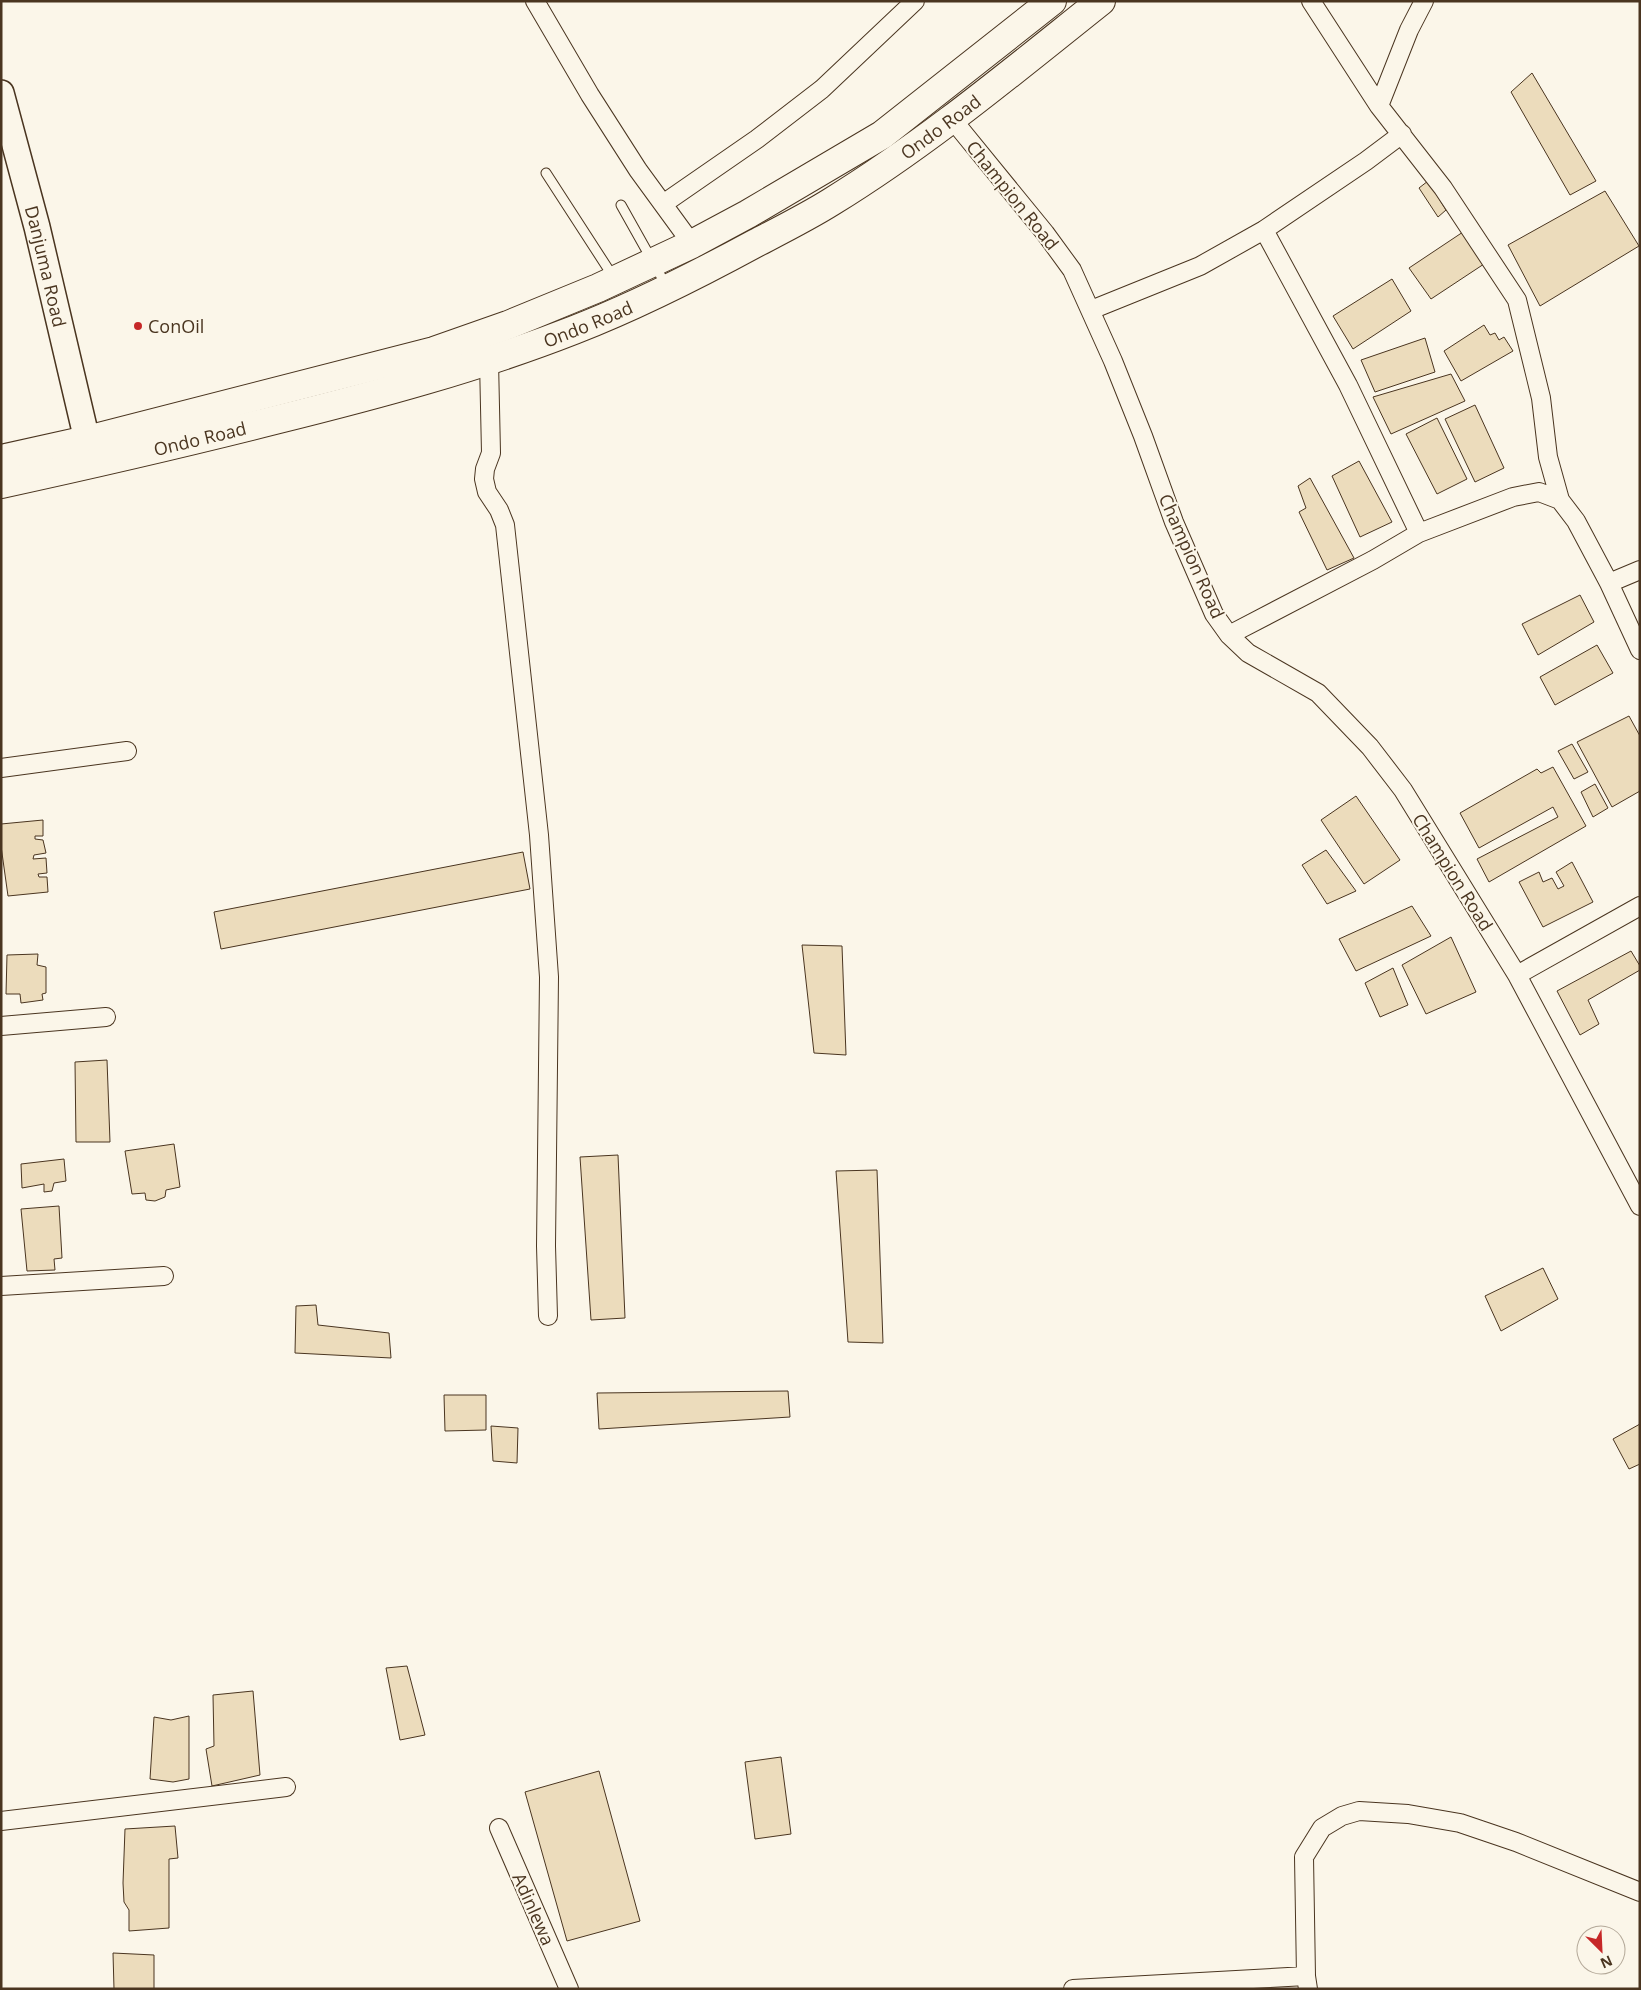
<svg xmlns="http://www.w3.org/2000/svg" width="1641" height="1990" viewBox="0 0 1641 1990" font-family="'Open Sans',sans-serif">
  <rect width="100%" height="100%" fill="#fbf6e9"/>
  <path fill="#ecdcbc" stroke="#4a3520" d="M1532 73 1596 181 1570 195 1511 92Z
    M1428 181 1446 210 1438 217 1419 188Z
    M1605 191 1639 246 1540 306 1508 245Z
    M1463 232 1484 264 1431 299 1409 268Z
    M1392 279 1411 311 1353 349 1333 316Z
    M1484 325 1490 335 1495 333 1499 340 1504 337 1513 351 1461 381 1444 351Z
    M1425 338 1435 372 1375 392 1361 360Z
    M1451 374 1465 401 1391 434 1373 397Z
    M1475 405 1504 468 1475 482 1445 419Z
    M1437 418 1467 479 1437 494 1406 434Z
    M1359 461 1392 522 1360 537 1332 476Z
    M1310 478 1354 558 1327 570 1299 512 1306 508 1298 486Z
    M1580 595 1594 622 1538 655 1522 624Z
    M1597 645 1613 673 1555 705 1540 677Z
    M1629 716 1640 736V791L1612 807 1577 742Z
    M1572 744 1588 772 1574 779 1558 751Z
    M1553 767 1586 826 1489 882 1477 859 1558 817 1553 807 1479 848 1460 813 1537 769 1541 773Z
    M1595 784 1608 808 1593 817 1581 792Z
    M1356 796 1400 860 1364 884 1321 820Z
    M43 820V836H35V839L43 840 46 853 34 855 33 859 46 858 47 873 38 874 39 877H47L48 892 8 896 1 846V824Z
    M1326 850 1356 891 1327 904 1302 865Z
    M523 852 530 889 221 949 214 912Z
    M1572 862 1593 902 1543 927 1519 882 1539 872 1543 882 1552 878 1558 889 1564 886 1556 872Z
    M1412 906 1431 936 1356 971 1339 939Z
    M1451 937 1476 992 1426 1014 1402 965Z
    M802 945 842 946 846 1055 814 1053Z
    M1631 951 1640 966V970L1588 1000 1599 1024 1580 1035 1557 991Z
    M38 954 37 965 46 967V993L42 994 43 1000 21 1003 20 994H6L7 955Z
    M1393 968 1408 1005 1380 1017 1365 983Z
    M107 1060 110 1142H76L75 1062Z
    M174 1144 180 1187 166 1190 165 1197 155 1201 146 1200 145 1193 132 1194 125 1151Z
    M618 1155 625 1318 591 1320 580 1157Z
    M64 1159 66 1181 54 1183 52 1191 44 1192V1184L22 1188 21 1164Z
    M877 1170 883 1343 848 1342 836 1171Z
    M59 1206 62 1258 54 1259 55 1270 27 1271 21 1209Z
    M1543 1268 1558 1299 1501 1331 1485 1296Z
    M316 1305 318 1325 389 1333 391 1358 295 1353 296 1306Z
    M788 1391 790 1417 599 1429 597 1393Z
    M444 1395H486V1430L445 1431Z
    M1640 1424V1464L1629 1469 1613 1439Z
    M491 1426 518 1428 517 1463 493 1461Z
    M407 1666 425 1735 400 1740 386 1668Z
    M253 1691 260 1775 212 1786 206 1749 214 1746 213 1695Z
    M189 1716V1779L173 1782 150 1779 154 1717 171 1720Z
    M781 1757 791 1834 755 1839 745 1762Z
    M599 1771 640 1921 567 1941 525 1792Z
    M175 1826 178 1858 169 1859V1928L129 1931V1910L124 1902 123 1883 125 1829Z
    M113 1953 154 1955V1989H114Z"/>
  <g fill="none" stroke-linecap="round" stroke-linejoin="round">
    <g stroke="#4a3520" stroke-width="11">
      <path id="lane" d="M546 173 614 278
        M621 205 667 287"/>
    </g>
    <g stroke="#4a3520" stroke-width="20">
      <path id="street" d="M535 1 590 95 638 170 692 244
        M1311 1 1379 106 1443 188 1517 300 1541 398 1548 457 1560 500 1576 521 1609 583 1640 650
        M1379 106 1409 30 1424 1
        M952 119 1045 233 1072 270 1113 361 1143 436 1174 522 1214 614 1229 635 1248 653 1318 693 1370 747 1403 790 1517 975 1640 1206
        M663 204 757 139 822 89 915 1
        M1264 230 1348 385 1419 533
        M1091 310 1200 266 1264 230 1366 161 1402 134
        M489 361 491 453 485 469 484 479 487 492 499 510 505 525 539 835 549 977 546 1246 548 1316
        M1609 583 1640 570
        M1229 635 1373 560 1419 533 1513 497 1539 492 1560 500
        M1 768 127 751
        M1517 975 1640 906
        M1 1026 106 1017
        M1 1286 164 1276
        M1 1821 286 1787
        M499 1828 569 1989
        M1306 1976 1304 1857 1322 1828 1342 1816 1359 1811 1408 1814 1460 1823 1516 1842 1640 1892
        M1073 1989 1306 1976 1308 1989"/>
    </g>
    <g stroke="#4a3520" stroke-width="28">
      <g id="secondary">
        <path id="s1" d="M1 93 37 227 87 440"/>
      </g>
    </g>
    <g stroke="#4a3520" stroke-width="30">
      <g id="primary">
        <path d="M1 459 87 440 434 351 508 325 598 288 692 244 748 214 882 135 1052 1"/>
        <path id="s2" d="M1 484C93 464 184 443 275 420 376 395 477 368 574 330 636 306 697 275 756 243 781 230 807 217 831 202 927 143 1013 71 1101 1"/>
      </g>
    </g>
    <use href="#lane" stroke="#fbf6e9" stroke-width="9"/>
    <use href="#street" stroke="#fbf6e9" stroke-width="18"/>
    <use href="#secondary" stroke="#fbf6e9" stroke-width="25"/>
    <use href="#primary" stroke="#fbf6e9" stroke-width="28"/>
  </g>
  <circle fill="#c62828" stroke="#fbf6e9" stroke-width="2" cx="138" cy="326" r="5"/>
  <g text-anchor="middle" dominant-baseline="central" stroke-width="4" stroke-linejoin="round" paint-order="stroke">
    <g font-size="18" fill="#4a3520" stroke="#fbf6e9">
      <text stroke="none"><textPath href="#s2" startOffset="1014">Ondo Road</textPath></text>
      <text transform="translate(1013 195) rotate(51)">Champion Road</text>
      <text stroke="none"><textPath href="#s1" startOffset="179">Danjuma Road</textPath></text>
      <text stroke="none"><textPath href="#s2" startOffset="609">Ondo Road</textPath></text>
      <text stroke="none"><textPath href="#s2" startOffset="204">Ondo Road</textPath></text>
      <text transform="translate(1192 556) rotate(66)">Champion Road</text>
      <text transform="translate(1453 872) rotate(58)">Champion Road</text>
      <text transform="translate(534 1909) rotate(66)">Adinlewa</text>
    </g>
    <g font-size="18" fill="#4a3520" stroke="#fbf6e9" text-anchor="start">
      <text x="148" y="326">ConOil</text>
    </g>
  </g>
  <rect width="1641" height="1990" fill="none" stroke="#4a3520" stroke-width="5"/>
  <g transform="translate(1601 1950) rotate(156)"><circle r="24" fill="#fbf6e9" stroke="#b4a999"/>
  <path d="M0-4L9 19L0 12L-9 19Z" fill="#c62828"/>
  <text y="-8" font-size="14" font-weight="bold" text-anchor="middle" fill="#4a3520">N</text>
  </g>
</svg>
